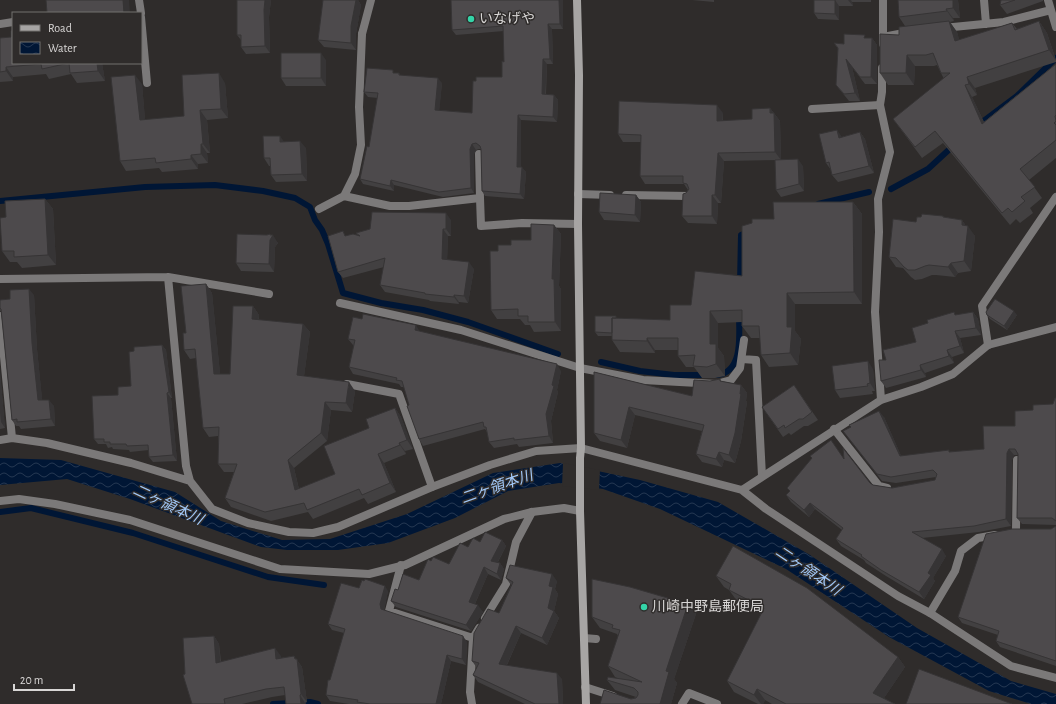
<svg xmlns="http://www.w3.org/2000/svg" width="1056" height="704" viewBox="0 0 1056 704" font-family="'Alegreya Sans','Noto Sans JP',sans-serif">
  <defs>
    <pattern id="water-waves" width="16" height="10" patternUnits="userSpaceOnUse"><rect width="16" height="10" fill="#001635"/><path d="M0 5q4-4 8 0t8 0" fill="none" stroke="#243751"/></pattern>
  </defs>
  <rect width="100%" height="100%" fill="#2f2c2b"/>
  <path fill="url(#water-waves)" d="M0 458 61 460 175 492 221 521 282 540 330 539 407 514 493 473 560 463 640 480 718 502 810 555 917 628 1011 681 1056 694V704H1031L989 691 889 637 786 569 660 509 603 489 559 483 508 491 455 518 388 543 338 550H287L261 547 130 499 67 479 0 485Z"/>
  <path fill="#2f2c2b" d="M563 463 600 470 599 490 562 486Z"/>
  <g fill="none" stroke-linecap="round" stroke-linejoin="round">
    <path stroke="#001635" stroke-width="6" d="M977 126 1017 96 1056 58
      M891 189 928 169 954 145
      M0 201 145 187 215 185 263 191 295 198 310 207 315 220 322 230 328 244 343 293 381 303 423 310 468 322 558 354
      M818 204 869 192
      M740 284 741 235 750 231
      M601 362 640 371 674 375H708
      M717 375C744 372 739 334 739 315
      M0 512 31 508 133 533 268 577 324 585
      M273 704 310 702 318 704"/>
    <path stroke="#7b7979" stroke-width="8" d="M139 0 141 13
      M984 0 986 24
      M1048 0 1056 27
      M141 17 147 83
      M0 24 13 22
      M943 28 1004 22 1051 10
      M883 37 909 32
      M812 109 880 105
      M479 154 480 198
      M578 194 610 195
      M626 195 689 196
      M344 196 390 206H409L480 198 481 226 522 223 578 224
      M319 209 344 196 355 174 361 145 359 107 362 34
      M340 303 461 330 580 368 643 380 716 384 731 380 740 368 744 340
      M988 345 982 306 1056 197
      M742 359 756 360 762 476
      M347 384 399 394 432 487
      M834 429 879 486 887 488
      M1016 530 1017 460
      M401 565 389 611 473 638
      M930 613 955 571 961 551 978 538 995 535
      M485 618 506 584 516 542 532 512
      M584 638 596 639
      M472 704 470 692 473 638 479 628"/>
    <path stroke="#7b7979" stroke-width="8" d="M362 34 371 0
      M883 44V0
      M168 277 186 466 190 481
      M0 279 168 277 269 294
      M0 316 12 438
      M881 400 875 312 879 232 878 199 890 152 880 105 882 92V68
      M0 440 12 438 47 443 131 463 190 481 212 509 248 523 289 532 313 533 338 527 432 487 490 465 536 451 581 448 742 490 766 509 898 596 930 613 1011 666 1056 678
      M742 490 881 400 921 387 953 374 988 345 1056 327
      M0 501 19 499 55 504 130 520 280 569 369 574 405 565 504 519 532 512 564 508 580 511
      M585 687 613 696
      M682 704 689 693 717 704"/>
    <path stroke="#a7a5a4" stroke-width="8" d="M577 0 579 75 578 224 581 448 580 458V511L586 704"/>
  </g>
  <path fill="#424041" d="M237 0H271L269 17 270 53 246 54 241 47V40L237 35Z
    M356 0H358L361 5 356 34V50L324 47 318 40Z
    M451 0H563V29H552L553 64H547L546 94 554 95 558 100 557 122 521 120V167L526 172 524 199 485 196 482 191 481 149H479L476 150 474 154V193L443 197 394 185V191L363 184 360 179 369 147 378 98 368 97 364 92 395 73H399L400 75 442 83 439 110 472 113 476 81 502 77 504 62V31L456 35 452 30Z
    M692 0H714V2Z
    M814 0H871V2H852L853 6H839V20L818 19 814 13Z
    M958 0 960 18H953L954 21 950 22 957 32 959 40 1012 23 1017 29 1039 21 1047 33 1056 60V62L975 88 977 95 972 97 984 122 1056 64V158L1029 180 1042 198 1030 208 1033 213 1020 223 1016 219 1010 225 943 143 922 158 893 119 944 79 937 65 934 66H915L914 85H888L880 73 899 35 905 26 899 17Z
    M1001 0H1043V1L1007 14 1000 5Z
    M11 37 102 63 105 81 77 83 71 74 49 79 46 74 13 77V81L0 82V38Z
    M867 38H872L877 45V84H865L852 67 860 101H849L836 85 838 49 834 43 844 44Z
    M326 60V86H286L281 78Z
    M225 83 228 118 207 120 210 153H207L208 163 198 164V169L162 172 159 168 126 171 120 161 142 84 145 120 184 116Z
    M770 108 780 121 781 160 724 161 721 203H718L717 224 688 223 682 216 686 193 688 190 684 184H645L640 176 641 142H623L618 134 723 113V121L752 119Z
    M860 132 865 139 874 173 838 182 832 175 831 170 826 163 842 137Z
    M284 142 306 148 307 181 276 182 271 175 270 166H269L264 158Z
    M803 166 804 191 781 197 776 190Z
    M636 195 641 202 640 222 604 220 599 212Z
    M45 199 53 209 56 265 22 268 17 262H10L2 251 6 217Z
    M853 202 862 214V304H795V331L801 339 798 365 769 367 761 355 760 338H751L742 326V322L718 323V348L724 356 725 376 715 378H702L694 367H686L678 356V350H655V353L620 352 612 340V336H598L595 332 618 318 670 320 691 305 742 276 774 219Z
    M943 216 944 217 962 220 966 226 975 236 971 271 958 273 955 277 936 275H932L922 279 915 280 911 277 903 268 896 267 889 257 916 222Z
    M451 220V236H448L447 260 474 269 468 303 459 302V304L430 301 429 300 385 292 380 285 384 267 343 278 338 272 346 236 357 235 356 233Z
    M554 225 561 234 559 286 561 289V331L534 332 530 325H525L520 319H497L491 310 498 251 531 240Z
    M270 234 278 243 275 247 274 272 241 271 236 263 267 235Z
    M206 284 212 293 220 374H230L253 306 259 315V320L303 324 310 332 304 376 355 391 352 412 331 410 327 441 294 468 299 489 335 474 369 428 395 408 401 417 413 449 405 451 406 454 384 463 396 492 368 504 364 498 313 519 308 512 271 521 231 507 225 498 234 472H224L218 464V436L209 437 203 428 196 358 190 359 184 350 186 333Z
    M34 295 37 349 42 400 54 406 55 426 21 429 19 426H16L12 420 1 311H0V300L10 299Z
    M973 312 978 319 981 335 960 338 964 353 952 357 954 363 925 373 926 377 886 388 881 381 886 360 916 342 956 315Z
    M987 315H1017L1007 330 990 319Z
    M420 332 561 371 557 390 558 392 551 421 553 443 519 447 517 444 494 448 489 442 487 432 485 429 423 446 419 439 409 405 404 387H401L399 384 353 374 349 367 354 346 353 345 348 339Z
    M162 345 166 350 172 398H171L177 461 153 462 149 457V450L130 452 129 450 113 449 112 447 108 448 106 444H98L94 439 118 395 131 386 134 351Z
    M873 369 875 391H872L873 394 840 398 835 390Z
    M0 372 5 428 0 429Z
    M594 372 692 396 710 381 720 379 721 381 741 385 747 393 746 401 747 402 741 441 735 463 724 460 722 467 702 462 696 454 702 431 635 415 627 448 600 441 594 433Z
    M794 385 818 420 808 426H804L791 435 789 433 783 437 762 407Z
    M1056 398V525L1022 524 1017 518 1018 455H1014L1012 460 1011 526 979 532 922 538 946 556 933 578 935 581 924 599 886 576 866 563 864 560 841 546 836 539 842 530 815 509 809 517 791 502 786 495 790 491 787 488 844 459 870 483 873 485 892 488 935 480 936 477 896 483 882 481 843 431 884 417 901 456 984 449 1015 426 1033 410 1053 404Z
    M1056 526V666L1000 647 996 641 998 635 962 623 958 617 1051 529Z
    M502 540 506 546 498 562 500 563 504 569 501 580 488 574 475 604 483 612 471 631 396 607 391 601 398 590 449 564 468 547 480 542Z
    M716 576 898 657 905 667 884 698 895 704H772L765 700 763 704H758L734 692 727 681 761 614 737 601 729 590 724 587Z
    M506 578 557 581 555 589 558 594 554 611 559 618 547 645 521 633 507 665 562 679 563 704H525L478 682 473 675 477 668 472 661 499 613 511 585Z
    M359 588 388 591 384 610 467 642 466 665 451 661 441 704H349L330 701 326 695 344 633 332 630 328 624Z
    M688 604 696 614 674 679 677 683 671 704H600L631 699 636 697 615 690 607 680 619 679 615 677 608 666 618 636 617 634 600 628 592 617Z
    M214 636 219 644 221 661 281 656V658L294 656 302 667 307 702 305 703 306 704H286L285 695 272 697 242 704H192L185 674Z"/>
  <path fill="#363435" d="M123 0H129L130 13H124Z
    M265 0H271L269 17 270 53 265 46 264 10Z
    M356 0H358L361 5 356 34V50L351 43V26Z
    M559 0H563V29L560 24Z
    M835 0 839 6V20L835 14Z
    M848 0H851L852 2 853 6Z
    M953 0H958L960 18 953 8Z
    M946 9 953 18 954 21 947 11Z
    M949 21 957 32 963 52 955 41Z
    M1039 21 1047 33 1056 61 1049 50Z
    M548 24 552 29 553 64 550 59Z
    M872 38 877 45V84L871 77Z
    M321 53 326 60V86L321 78Z
    M907 55 915 66 914 85 906 73Z
    M543 59 547 64 545 99 542 94Z
    M846 59 852 67 860 101 855 93Z
    M97 63H102L105 81 98 71Z
    M6 67 13 77V81L6 71Z
    M219 73 225 83 228 118 221 109Z
    M135 75 142 84 146 130 140 120Z
    M967 77 975 88 977 95 969 84Z
    M438 78 442 83 439 115 435 110Z
    M965 85 972 97 990 135 982 124Z
    M554 95 558 100 557 122 553 117Z
    M717 105 723 113 722 129 717 121Z
    M770 108 780 121 781 160 775 152Z
    M200 110 207 120 210 153 203 144Z
    M518 115 521 120V172L517 167Z
    M837 130 842 137 839 138Z
    M860 132 865 139 874 173 869 166Z
    M280 136 285 143 280 142Z
    M300 141 306 148 307 181 302 174Z
    M201 144 207 153 208 163 201 154Z
    M472 144 476 150 474 154V193L471 188 470 149Z
    M718 153 724 161 721 203 715 195Z
    M191 155 198 164V169L191 159Z
    M798 159 803 166 804 191 799 184Z
    M522 167 526 172 524 199 520 194Z
    M391 180 394 185V191L390 186Z
    M636 195 641 202 640 222 635 215Z
    M712 195 718 203 717 224 712 216Z
    M45 199 53 209 56 265 48 255Z
    M853 202 862 214V304L854 292Z
    M446 213 451 220V236L446 229Z
    M962 220 968 229V226L975 236 971 271 964 261 962 225Z
    M554 225 561 234 559 286 561 289V331L555 322 552 279Z
    M443 229 448 236 447 266 442 259Z
    M270 234 272 237 273 235 278 243 275 247 274 272 269 264Z
    M469 262 474 269 468 303 464 296Z
    M951 263 958 273 955 277 948 267Z
    M206 284 212 293 221 383 214 374Z
    M29 289 34 295 37 349 43 407 38 400 32 343Z
    M787 293 795 304V331L801 339 798 365 790 353 787 327Z
    M454 295 459 302V304L454 297Z
    M253 306 259 315 258 328 252 319Z
    M710 311 718 323V348L724 356 725 376 716 364 710 344Z
    M1014 311 1017 315 1007 330 1004 326Z
    M973 312 978 319 981 335 976 328Z
    M303 324 310 332 303 384 297 375Z
    M416 325 420 332 415 330Z
    M955 331 960 338 964 353 960 346Z
    M647 338 655 350V353L647 341Z
    M162 345 166 350 172 398 169 392Z
    M947 350 952 357 954 363 949 356Z
    M868 361 873 369 875 391 870 383Z
    M557 364 561 371 557 390 558 392 551 421 553 443 549 436 546 414 552 385Z
    M920 365 925 373 926 377 921 370Z
    M0 372 5 428 1 422 0 412Z
    M349 382 355 391 352 412 346 403Z
    M741 385 747 393 746 401 747 402 741 441 735 463 729 455Z
    M167 393 171 398 177 461 173 455Z
    M49 400 54 406 55 426 51 419Z
    M325 402 331 410 327 441 321 433Z
    M629 407 635 415 627 448 621 440Z
    M395 408 401 417 413 449 407 440Z
    M879 411 884 417 904 462 900 456Z
    M399 443 405 451 406 454 400 445Z
    M1009 449 1014 455 1012 460 1011 526 1006 519 1007 453Z
    M719 452 724 460 722 467 716 459Z
    M378 454 384 463 396 492 390 483Z
    M288 460 294 468 301 499 295 490Z
    M810 503 815 509 809 517 804 510Z
    M502 540 506 546 495 567 491 561Z
    M942 549 946 556 933 578 935 581 924 599 919 592 928 573Z
    M500 563 504 569 501 580 497 574Z
    M484 567 488 574 473 608 469 602Z
    M552 574 557 581 555 589 558 594 554 611 559 618 547 645 542 638 548 608 549 586Z
    M385 586 388 591 384 610 385 615 381 609 380 604Z
    M688 604 696 614 674 679 677 683 671 704H660L666 671Z
    M478 605 483 612 471 631 466 625Z
    M516 626 521 633 504 671 499 664Z
    M214 636 219 644 221 671 216 663Z
    M463 636 467 642 466 665 462 659Z
    M275 648 281 656 282 667 276 659Z
    M447 655 451 661 441 704H436Z
    M294 656 302 667 307 702 301 694Z
    M898 657 905 667 880 704 873 693Z
    M557 673 562 679 563 704H559Z
    M757 689 765 700 763 704H761L754 695Z
    M300 695 305 703 306 704H301Z"/>
  <path fill="#4d4a4c" stroke="#363435" d="M46 0H123L124 13H47Z
    M237 0H265L264 10 265 46 241 47V35H237Z
    M323 0H356L351 26V43L318 40Z
    M451 0H559L560 24H548L550 59H543L542 94 554 95 553 117 518 115 517 167H522L520 194 482 191 481 149 480 146 476 143 472 144 470 149 471 188 439 192 391 180 390 186 360 179 367 146 369 147 378 93 364 92 367 68 393 70V73H399V75L438 78 435 110 472 113 473 81H476V77H502V61L504 62 503 26 452 30Z
    M814 0H835V14L814 13Z
    M898 0H953V8L946 9 947 11 899 17Z
    M1001 0H1015L1000 5Z
    M949 21 955 41 1012 23 1015 30 1039 21 1049 50 967 77 969 84 965 85 982 124 1056 64V115L1055 116 1056 121 1054 123 1056 125V140L1020 169 1035 187 1021 197 1025 201 1012 212 1008 208 1002 213 935 131 915 147 893 119 950 73H941L933 53 926 55H907L906 73H880V34L899 35V27Z
    M13 30V63H97L98 71 70 73 69 63 42 69 41 64 6 67V71L0 72V38L11 37V31Z
    M844 34 865 35 864 38H872L871 77H860L846 59 855 93 844 94 836 85 838 48 834 43 844 44Z
    M281 53H321V78H281Z
    M219 73 221 109 200 110 203 144H201V154L191 155V159L156 163 155 158 120 161 111 77 135 75 140 120 184 116 182 75Z
    M619 101 717 105V121L752 119V109L770 108V113H774L775 152 718 153 715 195H712V216H682L683 194 686 193 689 189 687 184 683 183V176H640L641 135 618 134Z
    M837 130 839 138 860 132 869 166 832 175 829 162 826 163 819 134Z
    M263 136H280V142L300 141 302 174 271 175 270 158H264Z
    M798 159 799 184 776 190 775 160Z
    M600 193 636 195 635 215 599 212Z
    M45 199 48 255 14 257V251H2L0 218 6 217 5 201Z
    M773 202H853L854 292 787 293V327H792L790 353 761 355 759 326H742V310L710 311V344H716V364L707 367 693 366 695 355 678 356V338H647V341L612 340V318L670 320V305H691L695 271 742 276V226L752 223V219H774Z
    M372 212 446 213V229H443L442 259 469 262 464 296 454 295V297L425 294V293L380 285 385 258 338 272 328 236 343 231 345 236 353 234 360 236 356 233 370 229Z
    M922 214 943 216V217L962 220V225L968 226 964 261 951 263 948 267 929 265 925 266 915 270H908L904 267 896 258 889 257 893 219 916 222 917 217H921Z
    M531 224 554 225 552 279H554L555 322H528V316H518V309L491 310 490 251H498V245H511V240H531Z
    M237 234 267 235 270 234V235H273L270 240 269 264 236 263Z
    M206 284 214 374H230L233 306H253L252 319 303 324 297 375 349 382 346 403 325 402 321 433 288 460 295 490 335 474 324 446 369 428 366 419 395 408 407 440 399 443 400 445 378 454 390 483 362 495 359 489 307 510 304 503 265 512 225 498 237 464H218L219 427 203 428 195 349 184 350 183 333H186L181 286Z
    M29 289 32 343 38 400H49L51 419 17 422V419L12 420 1 309 0 308V300L10 299V290Z
    M995 299 1014 311 1004 326 987 315 986 312Z
    M954 312 955 315 973 312 976 328 955 331 960 346 947 350 949 356 920 365 921 370 881 381 879 360H886L883 350 916 342 912 328 928 323 927 320Z
    M363 314 416 325 415 330 557 364 552 385 554 386 546 414 549 436 514 440V438L489 442 486 427H484L483 422 419 439 407 406 409 405 402 381 396 380 397 378 349 367 355 340 348 339 353 317 362 319Z
    M595 316H616V318H612V333L595 332Z
    M162 345 169 392 167 393 173 455 149 457 148 445 127 446 126 444H110V442H104V439H94L92 396 118 395V387L131 386 129 352 134 351V347Z
    M868 361 870 383 867 384 868 386 835 390 832 366Z
    M594 372 692 396 694 380 710 381 720 379V381L741 385 740 394H741L735 433 729 455 719 452 716 459 696 454 704 425 629 407 621 440 594 433Z
    M794 385 812 412 803 419H799L785 428 784 425 778 429 762 407Z
    M1055 398H1056V521L1052 518H1017L1018 454 1015 449H1009L1007 453 1006 519 974 526 912 532 942 549 928 573 931 575 919 592 881 570 861 556 862 555 836 539 843 528 810 503 804 510 786 495 790 491 787 488 812 458 810 456 831 440 844 459 843 448 870 483 873 485 892 488 935 480 937 474 933 470 891 477 877 474 843 431 851 427 849 425 879 411 900 456 949 450V452L984 449 983 426H1015V411L1033 410V405L1053 404Z
    M1056 526V661L996 641 999 631 958 617 986 534 1012 529H1051Z
    M485 532 502 540 491 561 500 563 497 574 484 567 469 602 478 605 466 625 391 601 395 589 398 590 403 574 419 580 428 559 431 561 433 557 449 564 460 543 468 547 473 538 480 542Z
    M733 546 807 588 898 657 873 693 895 704H786L757 689 754 695 727 681 764 608 729 590 731 584 716 576Z
    M510 565 552 574 549 586 553 587 548 608 554 611 542 638 516 626 499 664 557 673 559 704H535L473 675 479 663 472 661 474 633 488 609 499 613 513 582 506 578Z
    M365 579 385 586 380 604 381 609 463 636 462 659 447 655 436 704H370L357 702 358 700 326 695 328 680H330L345 629 328 624 341 583 359 588 362 580 364 581Z
    M592 579 630 587 688 604 666 671 669 672 660 704H600L604 690 631 699 636 698 638 695V692L634 688 607 680 608 677 642 682 608 666 620 630 612 628 613 625 592 617Z
    M214 636 216 663 275 648 276 659 294 656 295 659H297L301 694 300 695 301 704H286L284 687 266 689 224 699 225 704H192L183 675 185 674 183 638Z
    M919 669 1012 704H906Z"/>
  <g fill="#34d4a8" stroke="#2f2c2b" stroke-width="1.5">
    <circle cx="471" cy="19" r="4"/>
    <circle cx="644" cy="607" r="4"/>
  </g>
  <g text-anchor="middle" dominant-baseline="central" stroke-width="3" stroke-linejoin="round" paint-order="stroke">
    <g font-size="14" fill="#d8d6d5" stroke="#2f2c2b" text-anchor="start">
      <text x="479" y="19">いなげや</text>
      <text x="652" y="607">川崎中野島郵便局</text>
    </g>
    <g font-size="15" font-style="italic" fill="#a1c8f8" stroke="#2f2c2b">
      <text transform="translate(497 487) rotate(-19)">二ヶ領本川</text>
      <text transform="translate(168 505) rotate(25)">二ヶ領本川</text>
      <text transform="translate(808 571) rotate(34)">二ヶ領本川</text>
    </g>
  </g>
  <rect x="12" y="12" width="130" height="52" fill="#2f2c2b" stroke="#73706f"/>
  <rect x="20" y="25" width="20" height="6" fill="#a7a5a4" stroke="#73706f"/>
  <text x="48" y="32" font-size="12" fill="#d8d6d5">Road</text>
  <rect x="20" y="42" width="20" height="12" fill="url(#water-waves)" stroke="#73706f"/>
  <text x="48" y="52" font-size="12" fill="#d8d6d5">Water</text>
  <path d="M14 684v6h60v-6" fill="none" stroke="#d8d6d5" stroke-width="2"/>
  <text x="20" y="684" font-size="12" fill="#d8d6d5" stroke="#2f2c2b" stroke-width="3" paint-order="stroke">20 m</text>
</svg>
